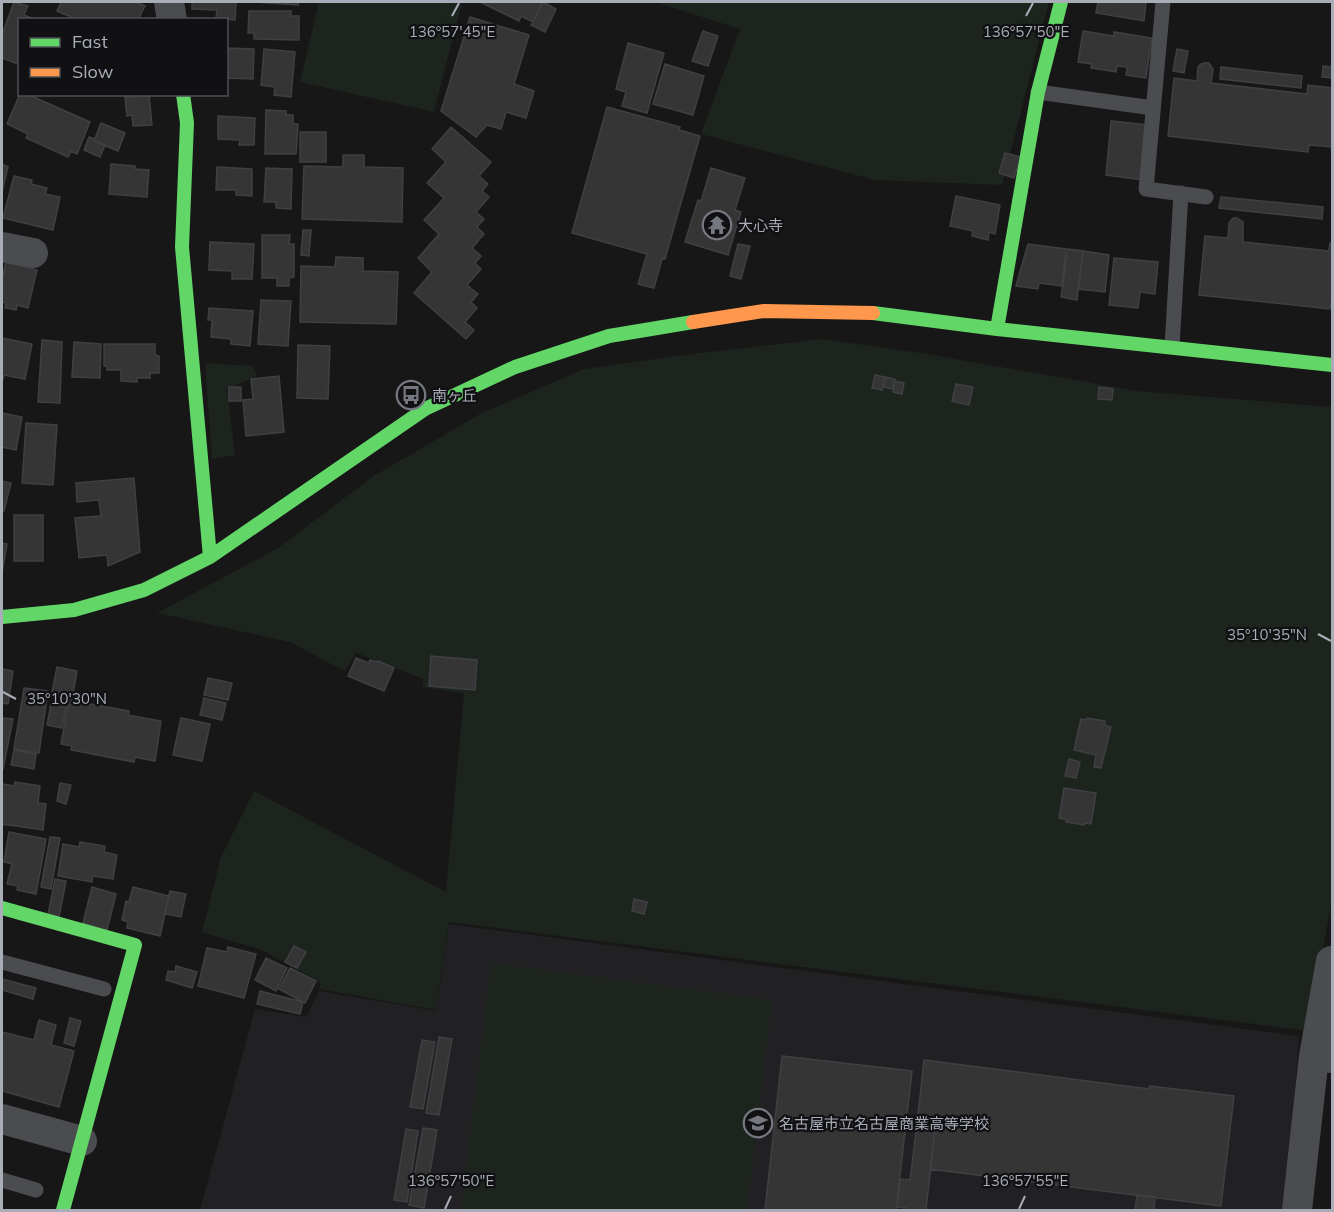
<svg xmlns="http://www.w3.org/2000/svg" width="1334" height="1212" viewBox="0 0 1334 1212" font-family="Mulish,'Noto Sans JP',sans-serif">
  <rect width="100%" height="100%" fill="#171717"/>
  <path fill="#212123" d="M449 924 1299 1036 1287 1210H200L255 1009 306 1017 319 991 436 1011Z"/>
  <path fill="#1d241e" d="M319 2H462L434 112 300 82Z
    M655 2H1049L1002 185 875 180 701 134 740 29Z
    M823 339 921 353 1137 391 1332 407V898L1309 1031 449 922 436 1010 319 989 321 983 262 950 202 932 221 857 254 791 446 892 464 693 422 687 424 679 356 653 344 671 290 642 157 613 278 548 372 477 480 414 584 369 700 353Z
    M205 363 253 366 257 376 227 389 235 455 212 459Z
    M491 963 772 1000 747 1210H461Z"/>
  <path fill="#353536" stroke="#3f4043" stroke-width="1.5" d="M14 2 28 6 24 15 34 19 20 20V60L18 64 2 58V35Z
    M61 2H138V3L145 6 139 18 142 20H78L57 11Z
    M192 2H236L235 20 216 18 217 10 192 9Z
    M254 2H299L298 5Z
    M480 2H543L533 22 521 16 519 21Z
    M543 2 556 9 545 32 531 25Z
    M1098 2H1146L1144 21 1096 13Z
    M249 11H291V16H299V40L254 39V33H248Z
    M470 17 529 35 514 84 534 91 526 118 506 112 501 129 487 125 476 137 441 111Z
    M703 31 718 36 708 66 692 61Z
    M1083 31 1114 36V32L1152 38 1146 78 1126 75 1127 67 1117 66 1116 72 1091 68 1092 64 1078 62Z
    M628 43 664 53 647 113 622 106 626 92 616 89Z
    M226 48 254 49 253 79 226 78Z
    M264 49 295 52 291 97 274 95 275 87 261 85Z
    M1177 49 1188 51 1184 73 1173 71Z
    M1205 63H1209L1213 69 1211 83 1307 94 1308 85 1332 88V147L1309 145 1308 152 1168 136 1174 78 1197 81 1198 67 1201 64Z
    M665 64 704 76 693 115 653 104Z
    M1323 66 1332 67V78L1322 77Z
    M1221 67 1302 76 1301 88 1220 79Z
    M20 94H27L90 122 77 154 71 151 68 157 26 138 28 134 7 124Z
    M130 94H149L152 125 133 126 132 115 127 116 125 97H131Z
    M607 107 680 127 679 130 700 136 665 259H662L654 288 638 284 647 254 572 233Z
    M266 110 286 111V115H293V124H298L296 154H265Z
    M218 116 255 118 254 145H239L240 140 218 139Z
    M1111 121 1149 125 1143 180 1106 175Z
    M101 123 125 133 118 151 94 141Z
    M451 127 491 162 479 176 488 184 482 191 489 197 476 212 484 219 477 227 484 234 472 248 481 256 475 263 481 269 467 285 478 294 471 302 477 308 465 322 474 330 466 339 414 293 432 272 418 258 439 234 424 220 444 198 427 183 446 162 432 149Z
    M300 132H326V162H300Z
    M89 137 95 139 94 141 105 145 100 157 84 150Z
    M1005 153 1021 157 1014 178 999 173Z
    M343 155H364V167L403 168 402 222 302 219 304 166 343 167Z
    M2 164 8 167 2 192Z
    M111 164 135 166V169L149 170 147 197 109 194Z
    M217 167 252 169V196L236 195V190H216Z
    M266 168 292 169 291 209 276 208V202H264Z
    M711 168 745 178 735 210 741 212 728 255 685 242 698 200 701 201Z
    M14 176 32 180 31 184 47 188 45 194 60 197 53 230 3 218Z
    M956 196 1000 205 995 234 989 232 988 240 972 236 973 231 950 226Z
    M1221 197 1323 207 1322 219 1219 208Z
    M1233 218H1237L1243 222V242L1329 251 1330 243 1332 244V303H1331L1330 309 1199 295 1205 236 1228 238 1229 223Z
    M303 230H311L309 256 301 255Z
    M262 235H290L289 244H294V277L289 278V286H277V278H262Z
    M210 242 254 244 252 279H232V271L209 270Z
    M738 244 750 246 741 279 730 276Z
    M1028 244 1066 249 1062 286 1039 283 1038 289 1016 286Z
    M1068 249 1083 251 1077 300 1061 297Z
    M1083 251 1109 255 1105 292 1078 289Z
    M336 257 363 258V271L398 272 396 324 300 322 301 266 335 267Z
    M1114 258 1158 262 1155 294 1140 292 1138 308 1109 305Z
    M6 262 37 270 28 308 17 305 16 310 5 308 6 303 2 302V280Z
    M261 300 291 301 288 346 258 344Z
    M209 308 253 311 250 346 231 344V339L211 337 212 320H208Z
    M2 338 32 344 25 379 4 375 2 383Z
    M42 340 62 342 60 403 38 402Z
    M74 342 101 344 100 378 72 377Z
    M104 344H155V355L159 356V373H150V378H137V382L121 381V370H107V366H104Z
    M298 345 330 346 328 399 297 398Z
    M875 375 885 377 882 390 872 388Z
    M279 376 284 432 246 436 243 400 253 399 251 379Z
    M885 377 895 379 893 389 883 387Z
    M895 381 904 383 902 394 893 392Z
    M956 384 973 387 969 405 952 401Z
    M229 387H241V401H229Z
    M1099 387 1113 389 1112 400 1098 399Z
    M2 413 22 417 16 450 2 447V449Z
    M26 423 57 425 53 485 22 483Z
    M134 478 140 552 108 566 107 555 79 558 75 518 101 516 99 500 77 502 76 483Z
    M2 481 11 483 4 511H2Z
    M14 515H43V561H14Z
    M2 543 7 544 2 573Z
    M431 656 477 660 475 690 429 686Z
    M356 658 369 663 370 660 377 662 378 661 394 668 384 691 348 676Z
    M57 667 77 671 72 700 51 697Z
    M2 669 13 671 8 704 2 703V705Z
    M208 678 232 683 228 700 204 695Z
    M24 688 48 691 39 753 14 749Z
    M204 698 226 703 222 720 200 715Z
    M69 700 129 711 128 715 161 721 155 761 135 757 134 762 71 750 72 746 61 744Z
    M51 704 66 707 62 728 47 725Z
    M2 718 13 719 3 769 2 768Z
    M181 718 210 724 202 761 173 755Z
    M1087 718 1105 721 1104 725 1111 727 1101 768 1094 767 1096 755 1074 750 1081 719 1086 720Z
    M14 750 36 754 34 769 11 765Z
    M1069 759 1080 762 1076 778 1065 776Z
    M15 782 40 786 38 803 46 804 43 830 2 824V784L14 786Z
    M60 783 71 785 66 804 57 801Z
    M1064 788 1096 793 1091 824 1085 823 1084 825 1066 822 1067 820 1059 818Z
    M9 832 46 839 36 894 17 890 18 886 7 884 12 864 4 862Z
    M50 837 60 838 51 889 41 887Z
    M80 842 105 846 104 852 117 855 113 879 93 876 92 882 58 876 63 844 79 847Z
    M55 879 66 881 59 917 48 915Z
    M92 887 116 894 107 930 83 923Z
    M133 887 169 896 160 936 127 928 128 922 122 920 126 901 129 902Z
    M170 891 186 894 181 917 165 914Z
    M634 899 647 902 644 914 632 911Z
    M294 946 306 952 297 968 285 962Z
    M228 947 256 954 244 998 198 986 207 948 227 952Z
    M266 958 287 968 276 991 255 980Z
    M176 966 197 972 192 988 166 980 168 971 175 972Z
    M290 968 316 981 305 1003 279 989Z
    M2 979 36 988 33 999 2 990Z
    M260 991 303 1002 300 1014 257 1004Z
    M70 1018 81 1021 74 1046 64 1043Z
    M39 1020 56 1025 51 1045 74 1051 59 1107 2 1091V1032L34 1040Z
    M439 1037 452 1039 439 1115 426 1113Z
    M422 1040 435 1042 423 1109 410 1107Z
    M782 1056 912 1071 896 1210H765Z
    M924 1060 1149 1089 1150 1086 1234 1096 1221 1206 930 1169 935 1127 917 1124Z
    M917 1125 935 1128 926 1210H907V1208L897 1207 900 1179 910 1180Z
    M423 1128 437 1130 424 1208 409 1205Z
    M406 1129 418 1131 407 1202 394 1200Z
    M1137 1195 1155 1197 1154 1210H1135Z"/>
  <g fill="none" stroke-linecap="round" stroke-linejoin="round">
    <path stroke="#4b4c50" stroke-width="15" d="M1163 2 1146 189 1206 197
      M1038 92 1153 108
      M1172 347 1181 193
      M2 962 104 989
      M2 1180 36 1190"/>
    <path stroke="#4b4c50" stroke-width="30" d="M169 2 172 20
      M2 247 33 253
      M1331 961 1314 1056 1332 1058
      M2 1119 82 1141
      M1297 1210 1314 1056"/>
    <path stroke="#63d668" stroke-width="14" d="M183 94 187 123 182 247 210 557
      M873 313 997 329 1332 365
      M997 329 1038 92 1061 2
      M2 617 74 610 144 590 210 557 425 409 515 367 609 336 693 322
      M2 908 135 945 63 1210"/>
    <path stroke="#ff974d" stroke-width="14" d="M693 322 764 311 873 313"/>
  </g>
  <path fill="none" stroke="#a8adb8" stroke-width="2" d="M452 16 459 3M1026 16 1033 3M1318 634 1331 641M3 692 16 699M445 1209 451 1196M1019 1209 1025 1196"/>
  <defs>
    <g id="temple-ring" transform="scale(1.5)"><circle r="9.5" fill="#111113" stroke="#757880" stroke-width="1.5"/><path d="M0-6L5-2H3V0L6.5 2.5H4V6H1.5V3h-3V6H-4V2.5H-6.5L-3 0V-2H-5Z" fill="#757880"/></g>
    <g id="bus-ring" transform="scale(1.5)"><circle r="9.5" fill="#111113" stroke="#757880" stroke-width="1.5"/><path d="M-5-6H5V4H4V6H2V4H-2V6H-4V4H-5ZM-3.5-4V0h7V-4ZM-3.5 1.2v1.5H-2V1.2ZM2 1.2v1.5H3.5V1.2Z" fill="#757880"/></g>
    <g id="school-ring" transform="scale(1.5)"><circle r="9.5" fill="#111113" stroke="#757880" stroke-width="1.5"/><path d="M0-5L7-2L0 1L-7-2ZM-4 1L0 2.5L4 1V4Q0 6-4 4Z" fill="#757880"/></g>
  </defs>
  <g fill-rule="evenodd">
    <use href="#temple-ring" x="717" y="225"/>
    <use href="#bus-ring" x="411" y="395"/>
    <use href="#school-ring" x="758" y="1123"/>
  </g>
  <g text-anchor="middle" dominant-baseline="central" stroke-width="4.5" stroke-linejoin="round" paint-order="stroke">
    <g font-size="15" fill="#a8adb8" stroke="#111113" text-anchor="start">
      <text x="738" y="225">大心寺</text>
      <text x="432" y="395">南ヶ丘</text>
      <text x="779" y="1123">名古屋市立名古屋商業高等学校</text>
    </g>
  </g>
  <g font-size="15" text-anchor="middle" fill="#a8adb8" stroke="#111113" stroke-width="4.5" stroke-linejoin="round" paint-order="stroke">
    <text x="452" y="37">136°57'45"E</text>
    <text x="1026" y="37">136°57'50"E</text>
    <text x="1267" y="640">35°10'35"N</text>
    <text x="67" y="704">35°10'30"N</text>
    <text x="451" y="1186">136°57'50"E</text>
    <text x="1025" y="1186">136°57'55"E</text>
  </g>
  <rect width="1334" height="1212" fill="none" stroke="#a8adb8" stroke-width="6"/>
  <rect x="18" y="18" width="210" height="78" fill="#111113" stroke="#4d4f55" stroke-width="1.5"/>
  <rect x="30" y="38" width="30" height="9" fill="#63d668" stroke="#4d4f55" stroke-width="1.5"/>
  <text x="72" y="48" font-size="18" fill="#a8adb8">Fast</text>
  <rect x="30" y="68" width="30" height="9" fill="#ff974d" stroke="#4d4f55" stroke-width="1.5"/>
  <text x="72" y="78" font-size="18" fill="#a8adb8">Slow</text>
</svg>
